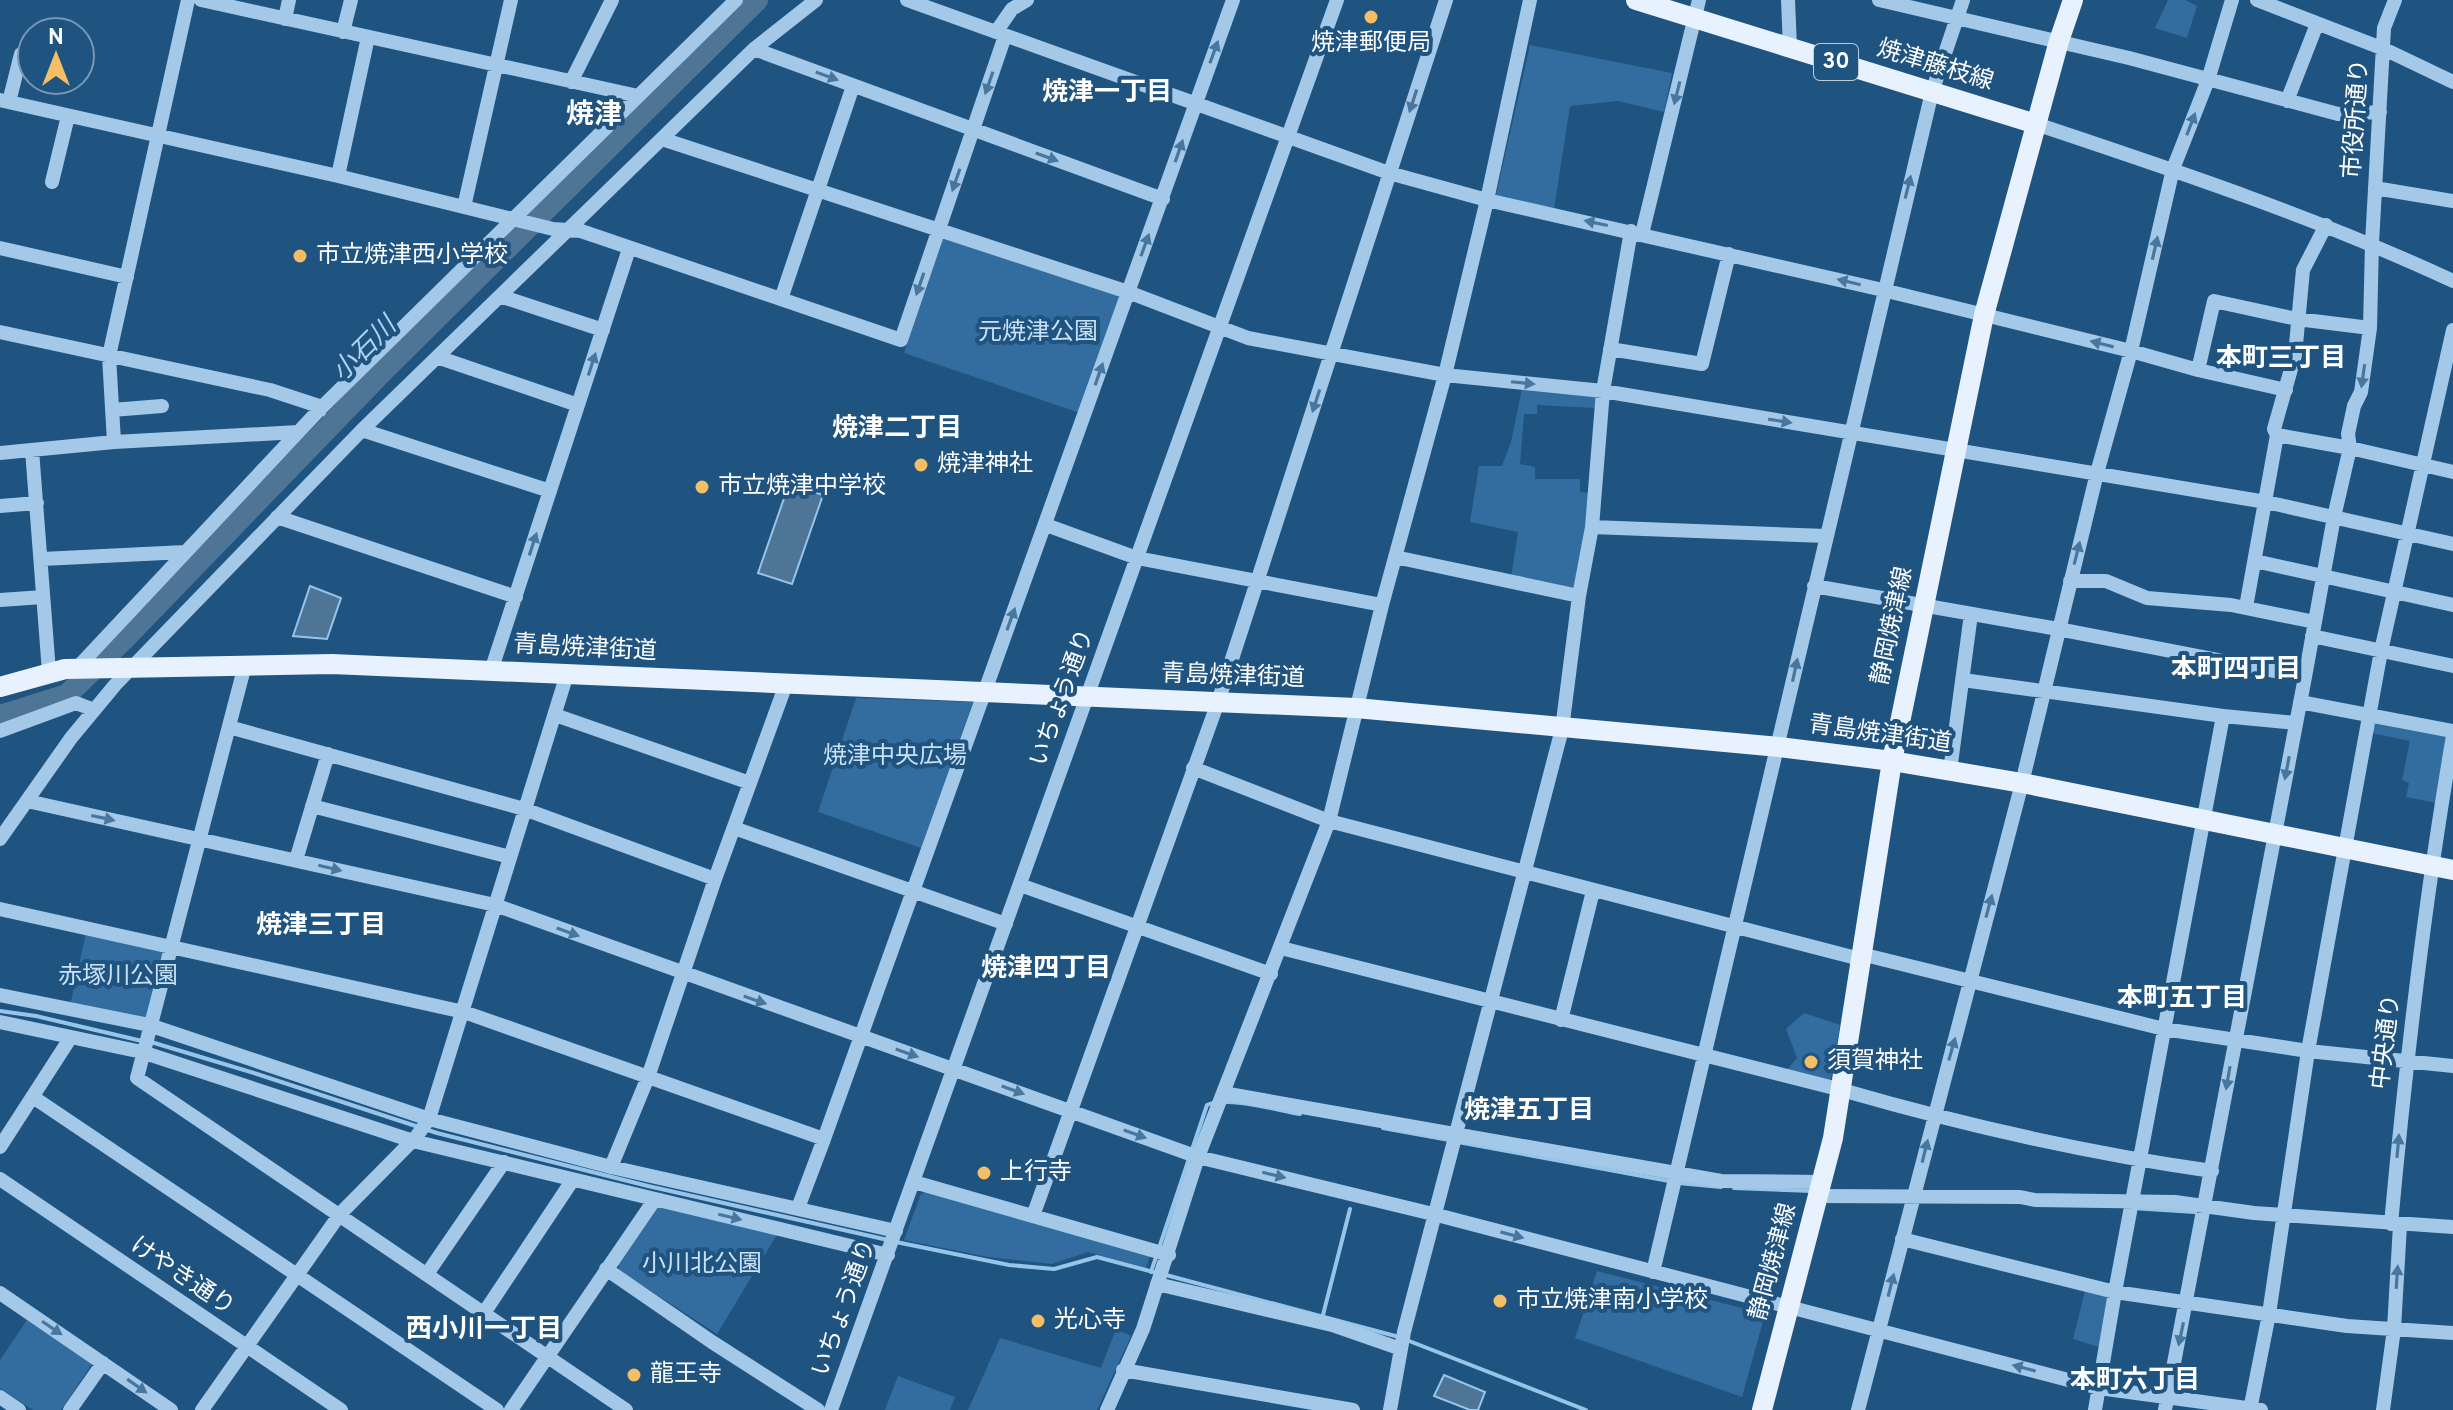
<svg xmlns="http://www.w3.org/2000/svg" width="2453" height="1410" viewBox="0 0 2453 1410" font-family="Overpass,'Noto Sans JP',sans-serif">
  <rect width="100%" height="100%" fill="#1f5380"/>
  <path fill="#336d9f" d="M2168 0H2185L2197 6 2187 38 2155 28Z
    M1530 45 1672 73 1664 112 1618 101 1570 106 1554 209 1496 195Z
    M942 237 1121 295 1080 413 904 353Z
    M1522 388 1597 397 1596 408 1537 405V414H1524L1520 464 1535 467V479H1580V492L1590 493 1575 590 1511 578 1518 532 1470 522 1479 466H1502L1511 442Z
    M856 698 973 702 921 848 818 812Z
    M2374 719 2448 734 2436 803 2406 797 2409 783 2402 780 2410 741 2371 733Z
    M86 933 160 949 163 953 146 1017 141 1019 70 1006Z
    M1804 1013 1840 1025 1830 1085 1786 1071 1797 1058 1786 1029Z
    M925 1192 1150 1256 1146 1268 1088 1252 1052 1264 988 1257 904 1240 921 1194Z
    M661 1204 778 1233 717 1334 619 1270V1262L655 1207Z
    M1597 1271 1765 1314 1742 1397 1575 1338Z
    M2085 1291 2108 1296 2102 1348 2073 1339Z
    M27 1320 92 1364 61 1410H33L0 1388V1360Z
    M1116 1329 1131 1336 1097 1410H968L1000 1338 1101 1368Z
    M898 1376 955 1397 950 1410H885Z"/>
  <path fill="#4f7596" stroke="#97c5ea" stroke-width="2" d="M789 484 823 495 792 584 758 573Z
    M310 586 341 598 327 639 293 636Z
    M1444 1375 1485 1392 1478 1410H1470L1434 1396Z"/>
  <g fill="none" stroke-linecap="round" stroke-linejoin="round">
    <path stroke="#97c5ea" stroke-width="4" d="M321 413 334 420
      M0 1011 36 1016 142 1041
      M151 1042 257 1074 437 1133 648 1186 888 1240
      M1383 1128 1449 1140
      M1458 1142 1669 1181
      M1678 1183 1721 1187
      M1734 1188 1813 1191
      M2132 1208 2195 1212
      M896 1242 1009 1265 1054 1269 1097 1257 1157 1273
      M1151 1272 1207 1105C1229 1096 1276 1110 1300 1114
      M1166 1275 1399 1337 1586 1410
      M1323 1315 1350 1209"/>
    <path stroke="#4f7596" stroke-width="22" d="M0 716 67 695 123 640 379 375 757 0"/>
    <path stroke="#a4c9e8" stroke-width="14" d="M201 0 638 96
      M907 0 1389 173 1487 200 1883 290 2131 351 2198 370 2286 390
      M1788 0 1790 48
      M1879 0 2129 58 2338 114 2380 112
      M2257 0 2384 49 2453 82
      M285 19 289 0
      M343 32 351 0
      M996 32 1012 9 1027 0
      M754 49 1163 199
      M41 80 67 85
      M571 82 612 0
      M0 100 338 176 553 229 581 231 901 340 1005 36
      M2287 101 2317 24
      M9 102 21 54
      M2036 124C2177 171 2318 218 2453 281
      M662 139 1128 292 1248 338 1445 375 1603 391 2266 502 2453 544
      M338 176 368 37
      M52 182 68 116
      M2375 188 2453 201
      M464 207 511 0
      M1642 234 1699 0
      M0 248 127 277
      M500 296 603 330
      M781 299 853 86
      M0 332 270 390 322 407
      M1610 349 1702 364 1729 254
      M437 357 578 405
      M2198 370 2214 301 2297 319 2370 328
      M112 410 162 406
      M362 430 550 491
      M2277 435 2350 448 2453 472
      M114 442 109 356 188 0
      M32 450 49 672
      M0 453 114 442 298 432
      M0 506 37 503
      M277 517 516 597
      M1046 525 1137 558 1382 605
      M1592 527 1826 536
      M1395 557 1579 596
      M42 559 185 552
      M2255 561 2453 605
      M2070 581H2106L2147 598 2231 605 2315 622
      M1814 586 2058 629 2305 677
      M0 600 43 597
      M2246 607 2277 435 2274 429 2295 355 2303 270 2326 225
      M2312 636 2453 666
      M245 665 137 1078 626 1410
      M77 668 320 409 736 0
      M491 671 629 249
      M1963 680 2223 716 2296 723
      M2300 702 2453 731
      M555 715 750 783
      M229 727 524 809 715 879
      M0 731 76 703 94 710
      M1193 768 1329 821 1860 959
      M1950 771 1971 614
      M27 801 495 905 1198 1157 1437 1215 2099 1388 2261 1410
      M312 806 510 857
      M734 828 1006 924
      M0 839 71 738 115 685 362 430 754 49 816 0
      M296 860 328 754
      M1020 885 1271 974
      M0 909 464 1012 824 1139 1233 0
      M1281 948 1842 1090C1963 1125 2087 1153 2212 1171
      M1861 954 2164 1029 2308 1051 2453 1066
      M0 995 149 1025 429 1119 611 1167 896 1231
      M1561 1020 1593 891
      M0 1022 142 1052 413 1141 888 1255
      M1223 1093 1721 1181 1822 1182
      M33 1097 497 1410
      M0 1147 71 1037
      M611 1167 648 1077 715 879 786 684
      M0 1179 341 1410
      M914 1182 1169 1255
      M1818 1196 2020 1197 2035 1200 2175 1202 2254 1213 2453 1227
      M798 1208 824 1139
      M1033 1216 1218 702 1446 0
      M2391 1224C2406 1060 2425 898 2453 736
      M1902 1239 2115 1292 2347 1326 2453 1333
      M606 1269 712 1342 818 1410
      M1653 1272 1932 92 1963 0
      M427 1274 504 1162
      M1157 1284 1332 1325 1401 1349
      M0 1293 171 1410
      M484 1313 572 1181
      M1123 1370 1353 1410
      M0 1397 19 1410
      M70 1410 103 1363
      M202 1410 340 1214 416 1137 429 1119 567 674
      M511 1410 655 1199
      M831 1410 1337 0
      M1107 1410 1143 1329 1198 1157 1329 821 1382 605 1445 375 1487 200 1530 0
      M1390 1410 1404 1332 1562 729 1579 596 1592 527 1603 391 1631 231
      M1858 1410 2022 783 2097 473 2131 351 2173 169 2208 80 2232 0
      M2095 1410 2115 1292 2223 716
      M2165 1410 2305 677 2334 517 2350 448 2348 434 2354 406 2361 392 2370 328 2372 243 2384 28 2395 0
      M2250 1410 2269 1314 2308 1051 2381 651 2453 330
      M2383 1410 2394 1329 2400 1225"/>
    <path stroke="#e7f2fe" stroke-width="20" d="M1636 0 2036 124
      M0 687 65 669 332 664 1356 708 1779 747 1892 761 2022 783 2453 870
      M1762 1410 1833 1138 1892 761 1984 315 2059 41 2073 0"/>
  </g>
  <defs><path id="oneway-solid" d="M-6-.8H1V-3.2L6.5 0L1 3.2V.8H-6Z" transform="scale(2)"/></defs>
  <g fill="#47769f">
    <use href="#oneway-solid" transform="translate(1214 52) rotate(-70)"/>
    <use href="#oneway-solid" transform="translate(827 76) rotate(20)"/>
    <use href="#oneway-solid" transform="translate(989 83) rotate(109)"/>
    <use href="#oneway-solid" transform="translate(1677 93) rotate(104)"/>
    <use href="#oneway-solid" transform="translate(1413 101) rotate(108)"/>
    <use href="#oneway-solid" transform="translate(2191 124) rotate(-69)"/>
    <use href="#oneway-solid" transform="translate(1179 151) rotate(-71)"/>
    <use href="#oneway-solid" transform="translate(1047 157) rotate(20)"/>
    <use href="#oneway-solid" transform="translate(956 180) rotate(109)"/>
    <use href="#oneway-solid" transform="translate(1908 187) rotate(-76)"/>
    <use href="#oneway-solid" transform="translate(1596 223) rotate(-168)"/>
    <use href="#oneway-solid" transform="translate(1145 245) rotate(-70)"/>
    <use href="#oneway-solid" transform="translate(2155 248) rotate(-77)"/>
    <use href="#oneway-solid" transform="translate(1849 282) rotate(-167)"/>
    <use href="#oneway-solid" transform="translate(920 284) rotate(109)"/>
    <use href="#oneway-solid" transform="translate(2102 344) rotate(-166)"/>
    <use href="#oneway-solid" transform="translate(592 364) rotate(-72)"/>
    <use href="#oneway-solid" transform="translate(1099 374) rotate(-71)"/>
    <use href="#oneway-solid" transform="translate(2363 376) rotate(98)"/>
    <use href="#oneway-solid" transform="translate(1523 383) rotate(6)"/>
    <use href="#oneway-solid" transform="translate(1316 401) rotate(108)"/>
    <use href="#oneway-solid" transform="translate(1780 421) rotate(9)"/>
    <use href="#oneway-solid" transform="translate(533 544) rotate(-72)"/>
    <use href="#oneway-solid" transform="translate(2077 553) rotate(-76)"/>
    <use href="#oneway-solid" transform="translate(1011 619) rotate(-70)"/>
    <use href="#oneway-solid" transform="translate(1795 670) rotate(-78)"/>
    <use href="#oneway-solid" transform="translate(2287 768) rotate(101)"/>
    <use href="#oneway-solid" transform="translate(103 818) rotate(12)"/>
    <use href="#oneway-solid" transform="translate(330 868) rotate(13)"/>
    <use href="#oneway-solid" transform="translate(1989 906) rotate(-75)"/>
    <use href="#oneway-solid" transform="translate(568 932) rotate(20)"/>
    <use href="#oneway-solid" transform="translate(755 1000) rotate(19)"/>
    <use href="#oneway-solid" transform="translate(1952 1049) rotate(-74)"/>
    <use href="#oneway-solid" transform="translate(907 1053) rotate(19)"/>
    <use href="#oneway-solid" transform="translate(2228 1078) rotate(100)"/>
    <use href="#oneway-solid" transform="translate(1013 1090) rotate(20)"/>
    <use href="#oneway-solid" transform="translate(1135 1134) rotate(20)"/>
    <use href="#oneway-solid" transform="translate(2398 1146) rotate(-85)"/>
    <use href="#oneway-solid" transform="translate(1925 1151) rotate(-76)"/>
    <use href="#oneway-solid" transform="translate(1274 1175) rotate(13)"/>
    <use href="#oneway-solid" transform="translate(730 1217) rotate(13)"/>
    <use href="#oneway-solid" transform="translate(1512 1235) rotate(15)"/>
    <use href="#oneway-solid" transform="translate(2397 1277) rotate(-86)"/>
    <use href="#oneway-solid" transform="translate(1891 1285) rotate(-76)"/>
    <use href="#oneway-solid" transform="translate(52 1328) rotate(34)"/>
    <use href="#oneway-solid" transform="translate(2181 1334) rotate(102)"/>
    <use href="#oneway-solid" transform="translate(2024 1368) rotate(-165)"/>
    <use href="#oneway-solid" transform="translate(137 1386) rotate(35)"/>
  </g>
  <g fill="#f6be64" stroke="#1f5380" stroke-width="3">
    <circle cx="1371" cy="17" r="8"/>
    <circle cx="300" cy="256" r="8"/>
    <circle cx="921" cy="465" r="8"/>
    <circle cx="702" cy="487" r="8"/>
    <circle cx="1811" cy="1062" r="8"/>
    <circle cx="984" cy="1173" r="8"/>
    <circle cx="1500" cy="1301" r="8"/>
    <circle cx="1038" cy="1321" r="8"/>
    <circle cx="634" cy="1375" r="8"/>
  </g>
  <g text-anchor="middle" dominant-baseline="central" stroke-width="8" stroke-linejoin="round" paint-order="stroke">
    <rect fill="#1f5380" stroke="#bccbd9" stroke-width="2" x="1814" y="44" width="44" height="36" rx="6"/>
    <g font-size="22" font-weight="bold" fill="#fff">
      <text x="1836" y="62">30</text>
    </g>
    <g font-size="24" fill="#fff" stroke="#1f5380" text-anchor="start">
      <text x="1371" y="44" text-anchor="middle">焼津郵便局</text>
      <text x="316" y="256">市立焼津西小学校</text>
      <text x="937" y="465">焼津神社</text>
      <text x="718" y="487">市立焼津中学校</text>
      <text x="1827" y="1062">須賀神社</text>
      <text x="1000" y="1173">上行寺</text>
      <text x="1516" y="1301">市立焼津南小学校</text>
      <text x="1054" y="1321">光心寺</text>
      <text x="650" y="1375">龍王寺</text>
    </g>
    <g font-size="24" fill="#fff" stroke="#1f5380">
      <text transform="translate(1935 66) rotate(17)">焼津藤枝線</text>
      <text transform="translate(2357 119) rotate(-86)">市役所通り</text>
      <text transform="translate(1893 626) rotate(-78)">静岡焼津線</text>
      <text transform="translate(585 649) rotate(3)">青島焼津街道</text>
      <text transform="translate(1233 677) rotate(2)">青島焼津街道</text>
      <text transform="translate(1063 698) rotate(-70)">いちょう通り</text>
      <text transform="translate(1880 735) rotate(8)">青島焼津街道</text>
      <text transform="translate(2387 1042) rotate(-83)">中央通り</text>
      <text transform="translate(1774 1262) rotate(-75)">静岡焼津線</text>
      <text transform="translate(182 1277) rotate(34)">けやき通り</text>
      <text transform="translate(845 1308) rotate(-70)">いちょう通り</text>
    </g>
    <g font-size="24" fill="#c8e1f6" stroke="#1f5380">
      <text x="1038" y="333">元焼津公園</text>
      <text x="895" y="757">焼津中央広場</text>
      <text x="118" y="977">赤塚川公園</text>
      <text x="702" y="1265">小川北公園</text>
    </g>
    <g font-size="26" font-weight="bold" fill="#fff" stroke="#1f5380">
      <text x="1107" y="93">焼津一丁目</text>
      <text x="2281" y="359">本町三丁目</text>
      <text x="897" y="429">焼津二丁目</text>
      <text x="2236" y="670">本町四丁目</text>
      <text x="321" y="926">焼津三丁目</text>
      <text x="1046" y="969">焼津四丁目</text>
      <text x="2182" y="999">本町五丁目</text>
      <text x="1529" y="1111">焼津五丁目</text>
      <text x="484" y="1330">西小川一丁目</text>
      <text x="2135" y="1381">本町六丁目</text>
    </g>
    <g font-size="26" font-style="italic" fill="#afd3f0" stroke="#1f5380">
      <text transform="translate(365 350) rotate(-45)">小石川</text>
    </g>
    <g font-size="28" font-weight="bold" fill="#fff" stroke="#1f5380">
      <text x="594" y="116">焼津</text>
    </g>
  </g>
  <g transform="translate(56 56)"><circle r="38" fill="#1f5380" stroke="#7998b3" stroke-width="2"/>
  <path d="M0-6L14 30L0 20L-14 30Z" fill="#f6be64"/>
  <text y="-12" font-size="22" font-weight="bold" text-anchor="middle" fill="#ffffff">N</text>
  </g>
</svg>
